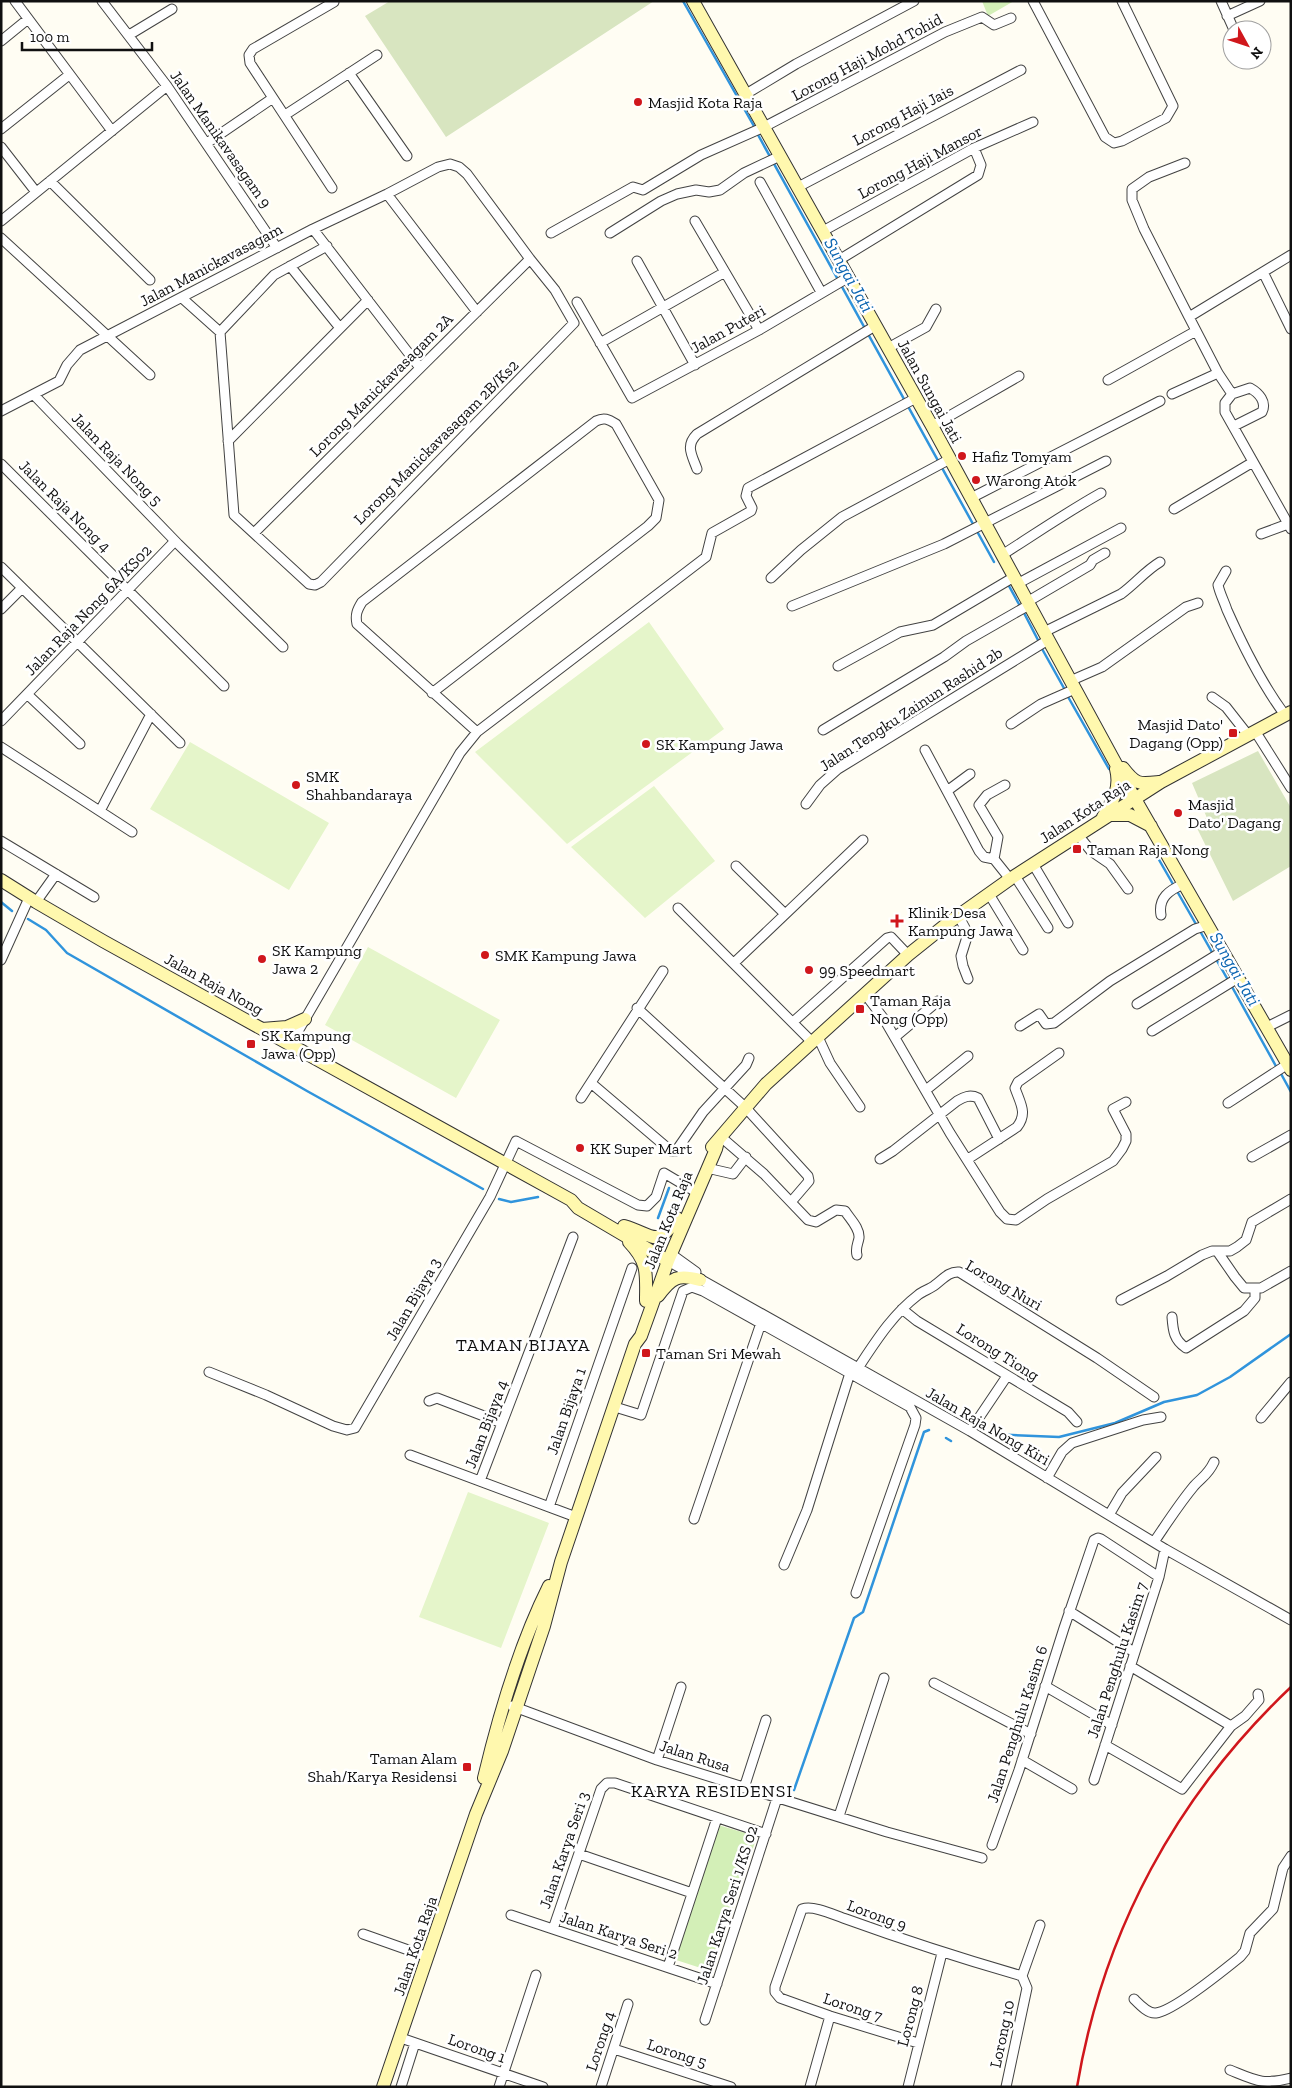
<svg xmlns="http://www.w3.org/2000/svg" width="1292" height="2088" viewBox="0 0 1292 2088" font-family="'Zilla Slab',serif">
  <rect width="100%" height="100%" fill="#fffdf3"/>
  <path fill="#d3efb7" d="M982 1H1014L988 16Z
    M718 1825 752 1835 755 1842 714 1964 707 1970 673 1959Z"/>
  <path fill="#d8e5c0" d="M390 1H654L446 137 365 16Z
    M1258 751 1291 808V866L1233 901 1195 824 1207 818 1192 783Z"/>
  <path fill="#e5f5ca" d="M649 622 724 729 567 844 475 752Z
    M190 742 329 823 289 890 150 809Z
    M654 786 715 861 645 918 571 847Z
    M368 947 500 1020 456 1098 325 1025Z
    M468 1492 549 1523 501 1648 419 1617Z"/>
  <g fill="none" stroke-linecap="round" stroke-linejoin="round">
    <path stroke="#3094dc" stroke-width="2.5" d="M683 1 755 128
      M757 133 994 562
      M1009 586 1020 606
      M1023 611 1039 642
      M1041 647 1065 690
      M1067 695 1109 769
      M1158 858 1197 926
      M1 902 12 911
      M28 919 46 930 67 953 307 1091 483 1189
      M1200 931 1213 954
      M1216 959 1228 980
      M1231 985 1277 1068
      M1280 1072 1291 1092
      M499 1199 511 1202 538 1197
      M658 1218 669 1188
      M989 1434 1059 1437 1115 1423 1164 1402 1197 1395 1230 1377 1291 1334
      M946 1438 951 1441
      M794 1790 854 1618 863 1612 924 1432 929 1430"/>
    <g stroke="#434343" stroke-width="11">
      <path id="street" d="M15 1 112 131
        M102 1 167 86 277 248
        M1033 1 1105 137 1114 143 1122 141 1166 118 1173 106 1122 1
        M1221 1 1234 30
        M1227 16 1260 1
        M129 35 172 9
        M1 41 28 19
        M349 73 407 156
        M746 94 796 64 914 1
        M285 115 377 55
        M1 129 69 75
        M207 143 273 98
        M1 147 36 192
        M1185 163 1149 177 1132 189V200L1144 229 1189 317 1291 255
        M50 181 150 280
        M760 182 821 292
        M798 187 1021 70
        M332 188 250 63 249 55 253 49 334 2
        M387 194 477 312
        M1 221 167 86
        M695 221 759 330
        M313 229 420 368
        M823 231 974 148 1033 122
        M551 233 633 187 643 190 701 155 764 127 945 32 982 17 994 25 1011 18
        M610 233 661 201 677 194 696 190 709 192 720 190 744 173 780 156
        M1 238 150 375
        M839 260 978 175 981 165 974 148
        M637 261 695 365
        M290 266 340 328
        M1263 272 1291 329
        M577 302 632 398 759 330 849 277
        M1189 317 1218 373 1232 394 1225 403V412L1291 529
        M220 332 274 275 327 246
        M600 343 725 272
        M888 348 926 327 936 309
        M1108 380 1196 331
        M1172 394 1218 373
        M1232 394 1250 388C1259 393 1267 402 1262 412L1234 426
        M34 395 178 544 283 647
        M1 411 59 381 67 365 80 350 313 229 387 194 438 167 450 164 459 167 467 174 530 259 555 290 574 323 321 582 315 585 309 584 234 515 220 332 182 298
        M932 426 1019 376
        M228 441 368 300
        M1 464 224 686
        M697 469C692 455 685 446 697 434L875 326
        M971 498 1160 401
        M1174 509 1253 462
        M254 533 530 259
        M1261 534 1288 524
        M1002 555C1035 534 1067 512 1101 493
        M1 567 180 743
        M1226 571 1218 585C1220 594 1224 601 1227 610 1243 646 1261 683 1285 715
        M771 578 801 550 842 517 950 459
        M1017 584 1121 528
        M1027 602 1090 565 1093 560 1105 553
        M792 606 944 544 1106 461
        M1 609 22 588
        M1044 632 1121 594C1135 584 1145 571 1160 562
        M838 666 900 632 933 625 1014 577
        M1070 681 1102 667 1186 607 1198 603
        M432 693 648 526 656 518 659 500 616 424C608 419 604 417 596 421L362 602C357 610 355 615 357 624L477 732
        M27 694 80 744
        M1212 697 1226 707 1248 735
        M1 721 175 541
        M1011 724 1041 704 1075 689
        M823 730 944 657 966 641 1029 605
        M1255 731 1291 788
        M1 747 132 832
        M925 750 979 851 984 857 994 859
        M1005 785 987 795 979 805 998 837 994 859 1010 879
        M947 791 970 774
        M806 804 820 785 838 769 1048 640
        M100 811 151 714
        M1078 835 1091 851 1110 864 1128 889
        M1 841 94 897
        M1033 864 1068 923
        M736 866 785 914
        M1015 876 1048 928
        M989 894 1023 950
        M36 902 56 874
        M678 908 812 1042
        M958 915 965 928 967 937 961 956 963 966 968 979
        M1161 915C1158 898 1169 890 1184 884
        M1 960 29 898
        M734 963 863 840
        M865 994 884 1019 950 1133 1000 1212 1007 1219 1016 1220 1047 1199 1113 1161 1122 1149 1126 1141V1134L1113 1109 1126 1102
        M1137 1004 1223 951
        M637 1008 745 1107 808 1176 809 1181 791 1202
        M793 1022 887 938 891 937 908 955
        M1020 1026 1039 1014 1046 1024 1054 1023 1110 981 1195 929 1208 925
        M1267 1027 1291 1015
        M1152 1031 1238 978
        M818 1037 830 1063 860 1107
        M895 1037 938 1001
        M290 1045 460 753 477 732 706 557 712 533 751 511 752 508 746 496 748 488 916 398
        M591 1083 671 1151H676L703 1112 746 1065 749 1058
        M926 1090 968 1056
        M581 1098 663 971
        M1228 1103 1288 1064
        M721 1137 764 1174 808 1220 816 1222 836 1210 845 1211C850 1219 860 1228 859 1238 858 1244 855 1248 857 1255
        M1252 1157 1291 1135
        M880 1159 893 1151 957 1101C964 1097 970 1094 978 1098L999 1139
        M968 1159 1017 1127C1028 1113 1020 1103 1015 1088L1018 1082 1059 1053
        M707 1168 733 1174 746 1157
        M1217 1251 1235 1277 1244 1288H1261L1291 1271
        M671 1254 696 1272
        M668 1261 970 1431 1165 1549 1291 1620
        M1121 1300 1167 1276 1202 1255 1212 1251H1230L1237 1247 1246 1240 1252 1222 1291 1199
        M902 1309 917 1321 1068 1412 1077 1422
        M1172 1317C1173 1331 1174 1340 1186 1348L1244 1311 1255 1298V1289
        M858 1368C876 1341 892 1315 918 1295 923 1291 930 1289 935 1285 942 1280 949 1271 959 1272L1097 1358 1154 1397
        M209 1372 266 1395 333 1426 347 1430 355 1428 490 1197 516 1141 638 1205 647 1206 656 1197 664 1173 696 1192
        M429 1401 437 1398 502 1423
        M615 1407 641 1415 683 1291 692 1287 703 1291 910 1407 916 1418 915 1425 856 1593
        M1261 1418 1291 1382
        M970 1431 1007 1376
        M410 1455 576 1517
        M1047 1478 1062 1452 1072 1443 1143 1420 1161 1417
        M480 1481 573 1237
        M549 1507 632 1268
        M1109 1515 1122 1493 1156 1457
        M694 1519 761 1323
        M1154 1542C1167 1523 1179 1504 1194 1486 1202 1477 1208 1475 1214 1462
        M784 1565 807 1510 850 1373
        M1069 1611 1134 1652
        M1130 1666 1231 1726
        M934 1683 1031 1734
        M1045 1686 1112 1725
        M512 1706 657 1760 887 1832 982 1858
        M1105 1745 1182 1789 1231 1726 1245 1716 1259 1700 1258 1694
        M657 1760 681 1687
        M1022 1760 1072 1789
        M1094 1780 1159 1577 1165 1549
        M744 1788 766 1720
        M839 1816 884 1678
        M992 1845 1019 1770 1064 1628 1094 1540 1098 1538 1101 1539 1159 1577
        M579 1854 692 1893
        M511 1915 717 1984
        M553 1929 601 1789 607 1783H615L766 1834
        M363 1934 428 1957
        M668 1967 717 1818
        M1022 1976 1040 1925
        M1134 1999C1139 2004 1148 2014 1156 2013 1173 2011 1224 1970 1240 1957L1245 1951 1250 1933 1273 1909 1283 1868 1291 1856
        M705 2020 777 1798
        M401 2038 543 2087
        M918 2043 830 2016 780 1998 775 1992V1987L802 1909C814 1905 834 1915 846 1919 904 1940 963 1959 1022 1976L1027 1988 1006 2087
        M614 2049 731 2087
        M1230 2070C1257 2081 1262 2085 1291 2078
        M401 2087 415 2043
        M499 2087 536 1975
        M601 2087 628 2004
        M810 2087 830 2016
        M908 2087 942 1953"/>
    </g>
    <g stroke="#323232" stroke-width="14">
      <path id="secondary" d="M693 1 932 426 1135 799 1291 1070
        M1123 768C1136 785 1139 784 1159 782
        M1111 815H1130L1151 826
        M1103 817C1113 801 1121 788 1116 769
        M1 880 36 902 103 941 571 1200 578 1208 668 1261
        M262 1029 287 1027 305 1019
        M712 1147 766 1084 908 955 948 923 1010 879 1161 782 1291 712
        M624 1226C653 1234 656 1250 677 1218
        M629 1242C649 1263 646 1274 646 1301
        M658 1296C672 1277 678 1274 700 1280
        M484 1778C499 1715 520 1644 549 1586
        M383 2087 476 1814 502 1751 544 1626 561 1562 635 1344 641 1336 668 1261 716 1149 718 1141"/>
    </g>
    <use href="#street" stroke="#fff" stroke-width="9"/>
    <use href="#secondary" stroke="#fff8ae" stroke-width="12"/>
    <path stroke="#d0171c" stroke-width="2.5" d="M1077 2087C1103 1931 1177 1795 1291 1687"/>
  </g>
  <g fill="#d0171c" stroke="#fff" stroke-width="2">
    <circle cx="638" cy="102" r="5"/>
    <circle cx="962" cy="456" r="5"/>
    <circle cx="976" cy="480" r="5"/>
    <rect x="1228" y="728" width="10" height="10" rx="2.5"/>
    <circle cx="646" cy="744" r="5"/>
    <circle cx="296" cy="785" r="5"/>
    <circle cx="1178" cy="813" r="5"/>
    <rect x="1072" y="844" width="10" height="10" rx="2.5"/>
    <path d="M894.5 913.5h5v5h5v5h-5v5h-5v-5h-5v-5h5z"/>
    <circle cx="485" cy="955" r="5"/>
    <circle cx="262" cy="959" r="5"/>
    <circle cx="809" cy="970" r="5"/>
    <rect x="855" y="1004" width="10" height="10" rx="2.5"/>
    <rect x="246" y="1039" width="10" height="10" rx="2.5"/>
    <circle cx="580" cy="1148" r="5"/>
    <rect x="641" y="1348" width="10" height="10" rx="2.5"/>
    <rect x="462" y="1762" width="10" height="10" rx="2.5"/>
  </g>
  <g text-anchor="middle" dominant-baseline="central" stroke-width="5" stroke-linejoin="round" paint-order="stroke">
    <g font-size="16" fill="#101010" stroke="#fff">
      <text transform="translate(867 57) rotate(-28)">Lorong Haji Mohd Tohid</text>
      <text transform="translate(903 115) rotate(-28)">Lorong Haji Jais</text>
      <text transform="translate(221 139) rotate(55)">Jalan Manikavasagam 9</text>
      <text transform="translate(920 162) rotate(-28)">Lorong Haji Mansor</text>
      <text transform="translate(211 265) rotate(-28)">Jalan Manickavasagam</text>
      <text transform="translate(728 329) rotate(-29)">Jalan Puteri</text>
      <text transform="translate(381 385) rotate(-45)">Lorong Manickavasagam 2A</text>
      <text transform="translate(930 391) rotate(61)">Jalan Sungai Jati</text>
      <text transform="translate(436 442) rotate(-45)">Lorong Manickavasagam 2B/Ks2</text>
      <text transform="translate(117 459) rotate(46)">Jalan Raja Nong 5</text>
      <text transform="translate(65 506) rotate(45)">Jalan Raja Nong 4</text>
      <text transform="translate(88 610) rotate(-46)">Jalan Raja Nong 6A/KS02</text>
      <text transform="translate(911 709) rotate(-33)">Jalan Tengku Zainun Rashid 2b</text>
      <text transform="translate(1085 811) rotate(-33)">Jalan Kota Raja</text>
      <text transform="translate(214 984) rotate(29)">Jalan Raja Nong</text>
      <text transform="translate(668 1220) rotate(-68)">Jalan Kota Raja</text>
      <text transform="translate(1004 1285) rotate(30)">Lorong Nuri</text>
      <text transform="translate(413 1299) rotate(-60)">Jalan Bijaya 3</text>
      <text transform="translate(998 1352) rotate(32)">Lorong Tiong</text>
      <text transform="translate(566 1411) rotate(-71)">Jalan Bijaya 1</text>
      <text transform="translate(486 1424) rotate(-69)">Jalan Bijaya 4</text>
      <text transform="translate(988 1426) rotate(30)">Jalan Raja Nong Kiri</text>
      <text transform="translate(1117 1660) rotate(-72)">Jalan Penghulu Kasim 7</text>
      <text transform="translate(1017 1724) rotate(-72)">Jalan Penghulu Kasim 6</text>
      <text transform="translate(695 1756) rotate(18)">Jalan Rusa</text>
      <text transform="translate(564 1850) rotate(-71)">Jalan Karya Seri 3</text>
      <text transform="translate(727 1905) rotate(-72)">Jalan Karya Seri 1/KS 02</text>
      <text transform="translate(877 1915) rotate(20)">Lorong 9</text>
      <text transform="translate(619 1935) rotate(18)">Jalan Karya Seri 2</text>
      <text transform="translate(415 1946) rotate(-71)">Jalan Kota Raja</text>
      <text transform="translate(853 2007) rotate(18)">Lorong 7</text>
      <text transform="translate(910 2016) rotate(-75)">Lorong 8</text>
      <text transform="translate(1002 2034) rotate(-78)">Lorong 10</text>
      <text transform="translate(600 2041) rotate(-72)">Lorong 4</text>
      <text transform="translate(477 2048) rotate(19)">Lorong 1</text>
      <text transform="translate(677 2053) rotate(18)">Lorong 5</text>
    </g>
    <g font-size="16" fill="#101010" stroke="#fff" text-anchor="start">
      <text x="648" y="102">Masjid Kota Raja</text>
      <text x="972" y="456">Hafiz Tomyam</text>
      <text x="986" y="480">Warong Atok</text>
      <text x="1223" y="724" text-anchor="end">Masjid Dato'<tspan x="1223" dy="18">Dagang (Opp)</tspan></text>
      <text x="656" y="744">SK Kampung Jawa</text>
      <text x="306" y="776">SMK<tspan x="306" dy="18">Shahbandaraya</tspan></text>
      <text x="1188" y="804">Masjid<tspan x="1188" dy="18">Dato' Dagang</tspan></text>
      <text x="1087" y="849">Taman Raja Nong</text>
      <text x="908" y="912">Klinik Desa<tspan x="908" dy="18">Kampung Jawa</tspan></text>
      <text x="272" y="950">SK Kampung<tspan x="272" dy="18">Jawa 2</tspan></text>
      <text x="495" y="955">SMK Kampung Jawa</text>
      <text x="819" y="970">99 Speedmart</text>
      <text x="870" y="1000">Taman Raja<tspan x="870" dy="18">Nong (Opp)</tspan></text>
      <text x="261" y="1035">SK Kampung<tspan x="261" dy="18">Jawa (Opp)</tspan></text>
      <text x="590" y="1148">KK Super Mart</text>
      <text x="656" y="1353">Taman Sri Mewah</text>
      <text x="457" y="1758" text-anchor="end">Taman Alam<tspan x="457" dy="18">Shah/Karya Residensi</tspan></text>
    </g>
    <g font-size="18" font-style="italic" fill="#0a64b1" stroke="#fff">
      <text transform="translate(849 275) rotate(61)">Sungai Jati</text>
      <text transform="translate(1235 969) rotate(60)">Sungai Jati</text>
    </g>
    <g font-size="18" letter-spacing="1" fill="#101010" stroke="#fff">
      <text x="523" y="1345">TAMAN BIJAYA</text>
      <text x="712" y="1791">KARYA RESIDENSI</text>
    </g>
  </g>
  <rect width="1292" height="2088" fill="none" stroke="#101010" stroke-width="5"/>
  <g transform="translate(1247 45) rotate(130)"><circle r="24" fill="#ffffff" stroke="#9f9f9f"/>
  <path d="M0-4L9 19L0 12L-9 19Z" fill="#d0171c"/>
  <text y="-8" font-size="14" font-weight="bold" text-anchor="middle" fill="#101010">N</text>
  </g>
  <path d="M22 42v8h130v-8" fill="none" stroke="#101010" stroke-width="2.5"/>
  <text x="30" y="42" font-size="15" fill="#101010" stroke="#ffffff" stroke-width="4" paint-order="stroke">100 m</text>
</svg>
